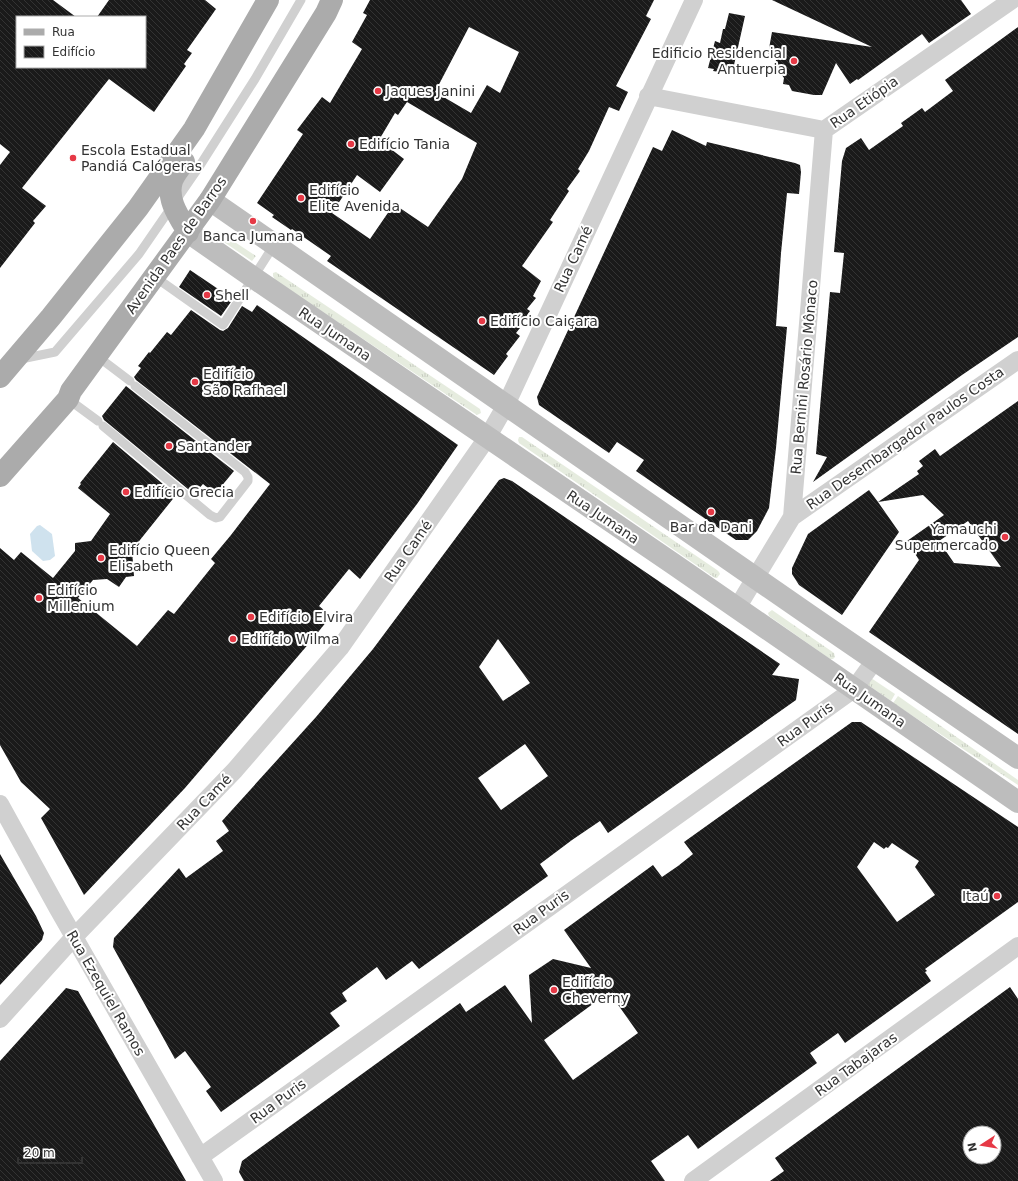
<svg xmlns="http://www.w3.org/2000/svg" width="1018" height="1181" viewBox="0 0 1018 1181" font-family="'DejaVu Sans',sans-serif">
  <defs>
    <pattern id="grass-tufts" width="24" height="20" patternUnits="userSpaceOnUse"><rect width="24" height="20" fill="#e6ecdf"/><path d="M3 7l-1-3M5 7V3M7 7l1-3M15 17l-1-3M17 17v-4M19 17l1-3" fill="none" stroke="#c6cbc0"/></pattern>
    <pattern id="building-back-hatch" width="6" height="6" patternUnits="userSpaceOnUse"><rect width="6" height="6" fill="#1a1a1a"/><path d="M-1 5l2 2M0 0l6 6M5-1l2 2" fill="none" stroke="#333"/></pattern>
  </defs>
  <rect width="100%" height="100%" fill="#fff"/>
  <path fill="url(#grass-tufts)" d="M215 231H218L256 256 252 261 218 238 214 233Z
    M276 272 480 409 481 413 477 415 275 280 273 276V273Z
    M519 437H522L717 570 719 572 720 574 717 578H715L519 443 518 440Z
    M772 610 834 653 835 657 833 659H830L769 616 768 613Z
    M868 676 895 694 891 701 865 683Z
    M898 696 1018 780V785L893 703Z"/>
  <path fill="#cfe2ee" d="M40 525 52 534 55 556 50 560 43 561 32 551 30 534 37 526Z"/>
  <path fill="url(#building-back-hatch)" fill-rule="evenodd" d="M0 0H53L76 17H17V67H145V17H97L109 0H205L216 9 187 50 192 53 184 64 186 66 154 112 109 79 22 188 46 206 33 221 35 223 0 268V165L10 152 0 144Z
    M370 0H654L646 16 651 19 616 86 628 92 619 111 609 107 589 151 578 169 580 171 567 189 569 191 550 220 553 222 522 266 541 281 533 296 536 298 527 309 530 311 519 327 520 328 516 333 520 336 506 354 508 356 494 375 327 261 331 256 292 229 291 230 272 217 274 215 257 203 303 134 297 130 322 97 330 103 362 49 352 42 367 15 363 13ZM469 27 519 52 500 93 487 85 471 113 435 92ZM407 102 477 143 462 179 428 227 394 204 370 239 332 213 357 175 380 192 404 159 379 140 395 113 398 115Z
    M772 0H961L971 14 929 43 922 34 858 80 857 79 850 84 836 63 822 95H814L792 91 789 85 783 84 784 78 775 65 777 55 768 54 772 32 872 47Z
    M729 13 745 16 732 74 713 71 714 69 708 68 715 41 720 43 723 29H725Z
    M1018 27V337L962 375 813 482 827 457 816 454 830 292 840 293 844 253 834 252 842 161 846 148 861 138 869 150 903 126 901 123 922 108 925 112 953 91 945 80Z
    M672 130 706 146 707 142 795 163 800 165 801 172 799 194 787 193 781 253 776 326 787 327 776 448 769 508 757 531 748 540H736L636 471 644 460 617 442 609 453 539 405 537 397 653 147 662 151Z
    M190 270 233 299 221 316 179 287Z
    M257 305 458 445 417 504 360 579 349 569 319 606 331 616 311 641 185 788 84 895 41 818 50 809 21 782 0 745V548L14 560 21 552 53 578 75 551V543L91 541 110 514 78 488 81 484 80 483 113 442 176 495 132 550 134 576 126 577 119 587 107 579 93 580 78 598 137 646 168 610 174 614 215 563 211 559 231 535 270 484 136 380 134 377 141 368 138 366 149 352 150 353 167 332 171 335 191 310 220 330 223 331 228 328 242 306 252 312Z
    M126 386 234 471 215 494 203 484 194 494 104 420 102 416Z
    M1018 401V734L869 632 919 560 907 541 944 515 923 495 878 502 899 532 842 615 799 585 792 574V568L808 534 869 490 878 502 919 474 917 471 923 466 919 461 935 449 940 456ZM968 521 1001 567 954 563 939 541Z
    M504 478 512 481 780 664 772 675 799 679 796 700 608 833 600 821 572 840 540 864 548 876 419 969 412 961 386 980 377 967 342 993 347 1001 330 1013 340 1026 221 1112 206 1091 211 1087 185 1051 175 1059 113 947 114 938 179 868 186 878 223 851 216 841 229 831 222 821 316 717 373 649 499 480ZM498 639 530 683 503 701 479 667ZM525 744 548 776 501 810 478 778Z
    M852 722H861L1018 827V902L925 969 927 971 925 972 931 981 845 1043 838 1033 810 1053 817 1063 698 1149 688 1135 651 1161 665 1181H244L239 1172 242 1161 460 1003 466 1012 505 985 532 1023 529 975 553 959 591 968 564 930 653 865 662 877 678 866 693 854 684 842ZM874 842 884 849 886 847 888 848 892 843 919 861 915 867 935 895 897 922 857 867ZM609 992 638 1033 573 1080 544 1040Z
    M0 854 36 916 44 933 42 940 0 985Z
    M1010 987 1018 999V1181H770L784 1171 775 1158ZM970 1133H994V1157H970Z
    M66 988 78 991 186 1181H0V1061Z"/>
  <g fill="none" stroke-linecap="round" stroke-linejoin="round">
    <path stroke="#d0d0d0" stroke-width="9" d="M155 277 223 325 274 245
      M97 356 130 381
      M21 359 55 352 139 254 199 167 255 79 301 0
      M68 399 98 421
      M103 426 210 515 216 518 220 517 248 481V477L245 472 135 386"/>
    <path stroke="#d0d0d0" stroke-width="18" d="M648 96 824 130 1012 0
      M792 517 1018 360
      M737 608 792 517 824 130
      M0 804 58 909 214 1181
      M0 1019 74 937 235 770 340 648 487 438 506 405 694 0
      M200 1157 854 689 875 660
      M693 1181 1018 946"/>
    <path stroke="#bdbdbd" stroke-width="22" d="M210 200 812 617 1018 758
      M188 232 254 278 672 563 1018 802"/>
    <path stroke="#ababab" stroke-width="22" d="M184 162C180 168 174 175 172 181 166 199 179 217 188 232
      M0 377 51 317 138 208 194 129 268 0
      M0 476 68 399 71 391 210 200 326 13 332 0"/>
  </g>
  <g fill="#e63946" stroke="#fff" stroke-width="1.5">
    <circle cx="794" cy="61" r="4"/>
    <circle cx="378" cy="91" r="4"/>
    <circle cx="351" cy="144" r="4"/>
    <circle cx="73" cy="158" r="4"/>
    <circle cx="301" cy="198" r="4"/>
    <circle cx="253" cy="221" r="4"/>
    <circle cx="207" cy="295" r="4"/>
    <circle cx="482" cy="321" r="4"/>
    <circle cx="195" cy="382" r="4"/>
    <circle cx="169" cy="446" r="4"/>
    <circle cx="126" cy="492" r="4"/>
    <circle cx="711" cy="512" r="4"/>
    <circle cx="1005" cy="537" r="4"/>
    <circle cx="101" cy="558" r="4"/>
    <circle cx="39" cy="598" r="4"/>
    <circle cx="251" cy="617" r="4"/>
    <circle cx="233" cy="639" r="4"/>
    <circle cx="997" cy="896" r="4"/>
    <circle cx="554" cy="990" r="4"/>
  </g>
  <g text-anchor="middle" dominant-baseline="central" stroke-width="4" stroke-linejoin="round" paint-order="stroke">
    <g font-size="14" fill="#333" stroke="#fff" text-anchor="start">
      <text x="786" y="53" text-anchor="end">Edificio Residencial<tspan x="786" dy="16">Antuerpia</tspan></text>
      <text x="386" y="91">Jaques Janini</text>
      <text x="359" y="144">Edifício Tania</text>
      <text x="81" y="150">Escola Estadual<tspan x="81" dy="16">Pandiá Calógeras</tspan></text>
      <text x="309" y="190">Edifício<tspan x="309" dy="16">Elite Avenida</tspan></text>
      <text x="253" y="236" text-anchor="middle">Banca Jumana</text>
      <text x="215" y="295">Shell</text>
      <text x="490" y="321">Edifício Caiçara</text>
      <text x="203" y="374">Edifício<tspan x="203" dy="16">São Rafhael</tspan></text>
      <text x="177" y="446">Santander</text>
      <text x="134" y="492">Edifício Grecia</text>
      <text x="711" y="527" text-anchor="middle">Bar da Dani</text>
      <text x="997" y="529" text-anchor="end">Yamauchi<tspan x="997" dy="16">Supermercado</tspan></text>
      <text x="109" y="550">Edifício Queen<tspan x="109" dy="16">Elisabeth</tspan></text>
      <text x="47" y="590">Edifício<tspan x="47" dy="16">Millenium</tspan></text>
      <text x="259" y="617">Edifício Elvira</text>
      <text x="241" y="639">Edifício Wilma</text>
      <text x="989" y="896" text-anchor="end">Itaú</text>
      <text x="562" y="982">Edifício<tspan x="562" dy="16">Cheverny</tspan></text>
    </g>
    <g font-size="14" fill="#333" stroke="#fff">
      <text transform="translate(864 102) rotate(-35)">Rua Etiópia</text>
      <text transform="translate(176 245) rotate(-55)">Avenida Paes de Barros</text>
      <text transform="translate(573 259) rotate(-65)">Rua Camé</text>
      <text transform="translate(335 334) rotate(34)">Rua Jumana</text>
      <text transform="translate(804 377) rotate(-85)">Rua Bernini Rosário Mônaco</text>
      <text transform="translate(905 438) rotate(-35)">Rua Desembargador Paulos Costa</text>
      <text transform="translate(603 517) rotate(34)">Rua Jumana</text>
      <text transform="translate(408 551) rotate(-55)">Rua Camé</text>
      <text transform="translate(870 700) rotate(35)">Rua Jumana</text>
      <text transform="translate(805 724) rotate(-36)">Rua Puris</text>
      <text transform="translate(204 802) rotate(-46)">Rua Camé</text>
      <text transform="translate(541 912) rotate(-36)">Rua Puris</text>
      <text transform="translate(106 993) rotate(60)">Rua Ezequiel Ramos</text>
      <text transform="translate(856 1064) rotate(-36)">Rua Tabajaras</text>
      <text transform="translate(278 1101) rotate(-36)">Rua Puris</text>
    </g>
  </g>
  <rect x="16" y="16" width="130" height="52" fill="#ffffff" stroke="#adadad"/>
  <rect x="24" y="29" width="20" height="6" fill="#ababab" stroke="#adadad"/>
  <text x="52" y="36" font-size="12" fill="#333333">Rua</text>
  <rect x="24" y="46" width="20" height="12" fill="url(#building-back-hatch)" stroke="#adadad"/>
  <text x="52" y="56" font-size="12" fill="#333333">Edifício</text>
  <g transform="translate(982 1145) rotate(258)"><circle r="19" fill="#ffffff" stroke="#adadad"/>
  <path d="M0-3L7 15L0 10L-7 15Z" fill="#e63946"/>
  <text y="-6" font-size="11" font-weight="bold" text-anchor="middle" fill="#333333">N</text>
  </g>
  <path d="M18 1157v6h64v-6" fill="none" stroke="#333333" stroke-width="2"/>
  <text x="24" y="1157" font-size="12" fill="#333333" stroke="#ffffff" stroke-width="3" paint-order="stroke">20 m</text>
</svg>
